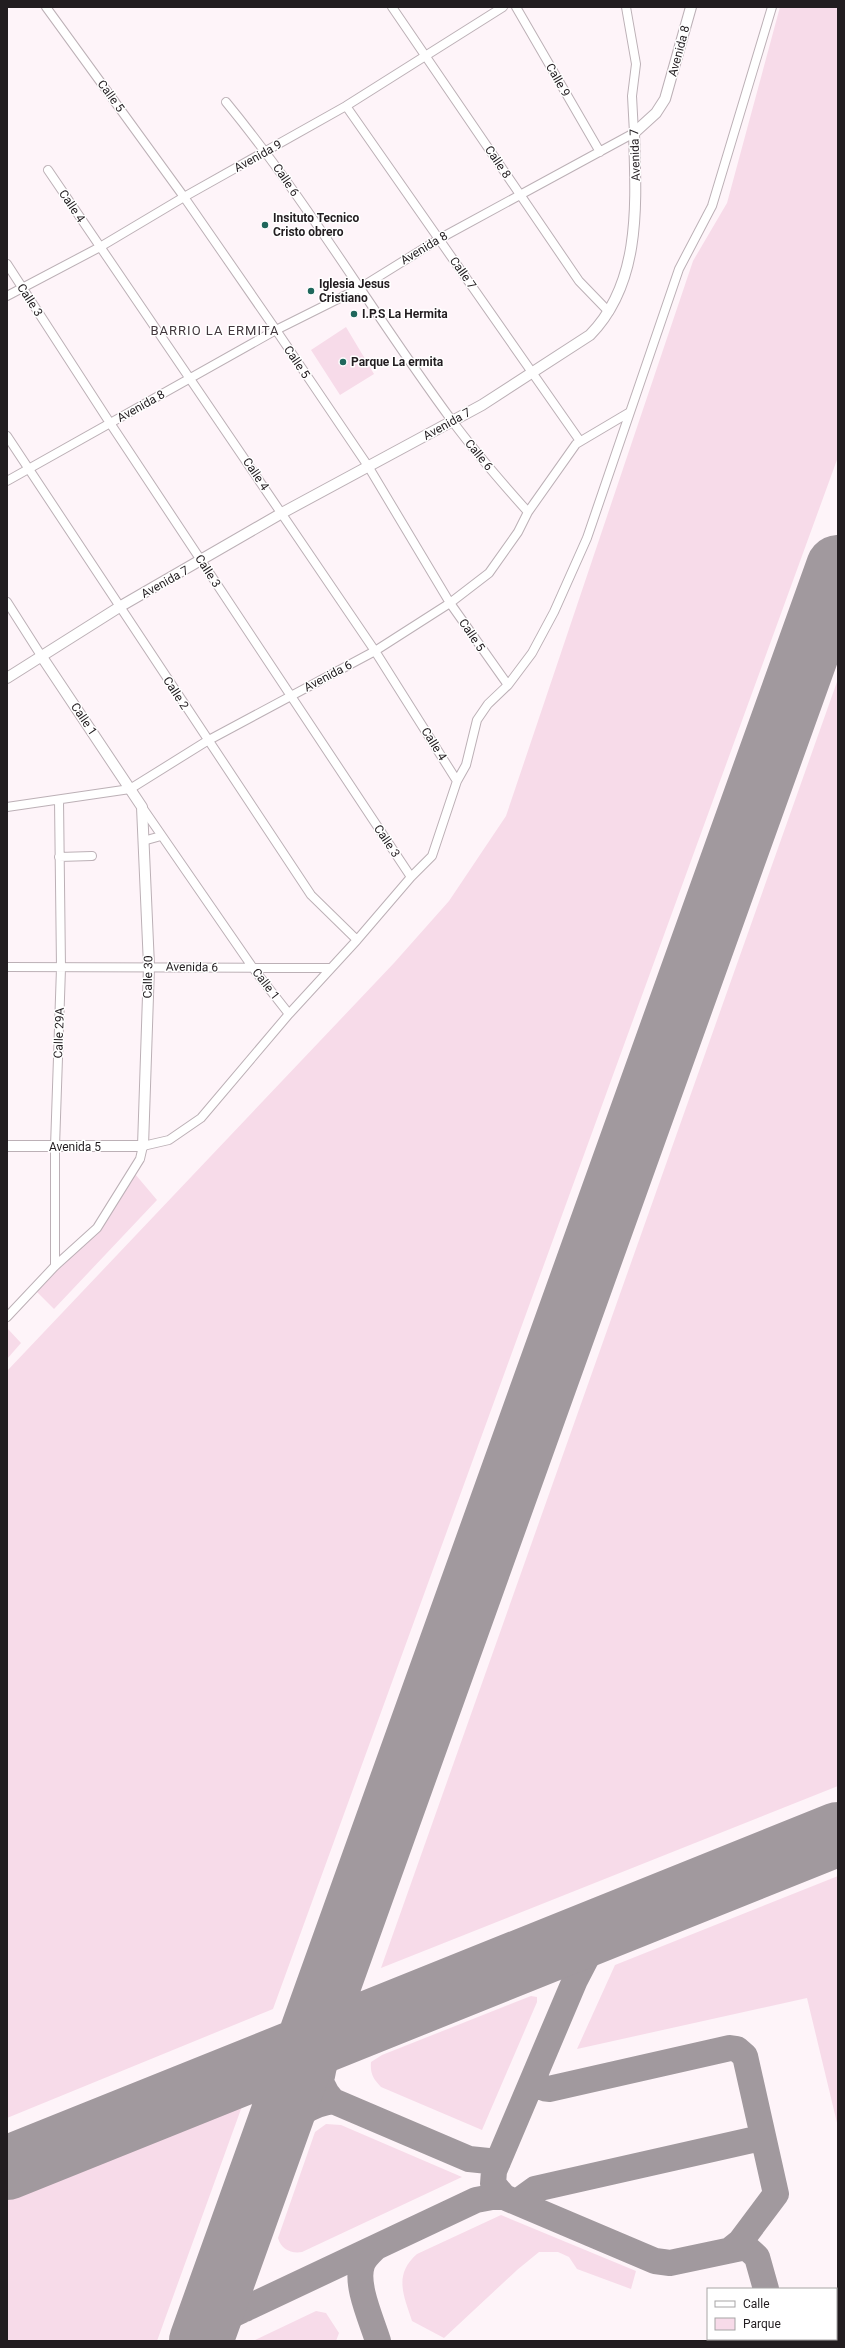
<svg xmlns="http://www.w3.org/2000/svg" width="845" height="2348" viewBox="0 0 845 2348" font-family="Roboto,sans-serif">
  <rect width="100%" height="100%" fill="#fef4f9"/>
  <path fill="#f7dbe9" d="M780 7H838V457L273 2009 7 2118V1371L394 963 449 901 506 816 693 261 727 203Z
    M346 327 374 374 340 395 311 350Z
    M838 679V1786L381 1968Z
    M135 1174 157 1200 54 1309 36 1291 98 1228Z
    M7 1328 21 1343 7 1359Z
    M838 1876V2127L807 1998 577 2049 615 1965Z
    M531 1996 537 1997V2002L482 2130 381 2087C373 2079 370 2073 371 2062L382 2055Z
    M245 2098 157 2341H7V2198Z
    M326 2124 341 2125 462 2177 302 2252C291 2254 281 2249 278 2238L315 2132Z
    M501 2215 636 2271 631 2289 577 2269 569 2257 558 2252H539L517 2270 444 2338 412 2321C404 2296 393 2275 417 2254Z
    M316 2311 326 2313 339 2333 336 2341H253Z"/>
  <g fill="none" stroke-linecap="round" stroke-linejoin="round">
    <path stroke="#a1999e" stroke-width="26" d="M551 1949C569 1953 574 1963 575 1980
      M320 2011C316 2042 310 2077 333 2101L469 2159 498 2162
      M536 2073C535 2082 539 2089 549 2089L730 2048 737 2049 745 2056 776 2194 740 2242 730 2250
      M322 2076C325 2058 332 2042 347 2032
      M227 2080 246 2074 262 2073 333 2101
      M274 2136C292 2120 308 2104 333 2101
      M504 2197 493 2184 494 2171 575 1980 601 1930
      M517 2202 535 2189 752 2140 759 2141 765 2146
      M375 2248C370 2253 364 2258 362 2265 355 2285 372 2321 378 2341
      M220 2292C217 2309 231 2311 245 2309
      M203 2337 232 2315 476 2200 492 2197H504L655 2261 670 2263 746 2247 757 2257 766 2289
      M777 2339V2341"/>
    <path stroke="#a1999e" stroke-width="64" d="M7 2168 838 1834
      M201 2341 838 567"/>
    <g stroke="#bcb0b6" stroke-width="10">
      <path id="minor" d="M46 7 184 197 276 330 368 466 450 603 508 685
        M392 7 579 281 609 312
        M516 7 600 152
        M226 102C309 203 375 317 453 422 476 453 502 483 528 512
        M346 106 580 441
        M48 170 375 651 457 781
        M7 264 110 423 411 877
        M7 296 100 247 184 197 346 106 503 7
        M7 436 311 895 357 940
        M7 481 276 330 360 288 439 239 634 133 632 96 636 64 626 7
        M7 602 42 657
        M7 807 130 789 207 741 375 651 450 603 489 573 518 532 528 512 576 444 630 412
        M142 807 253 968 289 1014
        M143 841 161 836
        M59 857 92 856
        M7 967 329 968
        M55 1266V1147L61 968 59 800
        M7 1317 55 1266 97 1228 140 1159 143 1146 169 1140 201 1118 289 1014 357 940 411 877 432 856 457 781 466 765 477 720 488 704 508 685 532 653 554 612 587 538 679 269 712 206 772 7"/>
    </g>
    <g stroke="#bcb0b6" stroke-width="12">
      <path id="tertiary" d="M7 678 121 606 282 513 482 405 590 335C642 282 636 202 634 133L656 113 665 99 691 7
        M7 1146H143L149 966 142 807 42 657"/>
    </g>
    <use href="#minor" stroke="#fff" stroke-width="8"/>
    <use href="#tertiary" stroke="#fff" stroke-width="10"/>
  </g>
  <g fill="#1f675c" stroke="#fff" stroke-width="1.5">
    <circle cx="265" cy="225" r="4"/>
    <circle cx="311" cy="291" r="4"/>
    <circle cx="354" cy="314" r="4"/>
    <circle cx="343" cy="362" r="4"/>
  </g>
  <g text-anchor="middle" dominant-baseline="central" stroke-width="3" stroke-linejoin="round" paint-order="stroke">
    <g font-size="12" fill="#221d20" stroke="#fff">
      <text transform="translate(679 51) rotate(-75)">Avenida 8</text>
      <text transform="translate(558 80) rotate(60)">Calle 9</text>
      <text transform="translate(111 96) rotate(54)">Calle 5</text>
      <text transform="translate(635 155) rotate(-92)">Avenida 7</text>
      <text transform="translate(258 156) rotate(-29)">Avenida 9</text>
      <text transform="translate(498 162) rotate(56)">Calle 8</text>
      <text transform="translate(286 180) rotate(56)">Calle 6</text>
      <text transform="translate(72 206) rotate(56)">Calle 4</text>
      <text transform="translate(424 248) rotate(-31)">Avenida 8</text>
      <text transform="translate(463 273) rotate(55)">Calle 7</text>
      <text transform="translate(30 300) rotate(57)">Calle 3</text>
      <text transform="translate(297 362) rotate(56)">Calle 5</text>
      <text transform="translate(141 406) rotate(-29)">Avenida 8</text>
      <text transform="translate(447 424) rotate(-29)">Avenida 7</text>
      <text transform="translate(479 455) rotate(51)">Calle 6</text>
      <text transform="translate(256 474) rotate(56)">Calle 4</text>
      <text transform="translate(208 571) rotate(57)">Calle 3</text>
      <text transform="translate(165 582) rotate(-29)">Avenida 7</text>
      <text transform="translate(472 635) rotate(56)">Calle 5</text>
      <text transform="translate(328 676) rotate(-28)">Avenida 6</text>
      <text transform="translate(176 693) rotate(57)">Calle 2</text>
      <text transform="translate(84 719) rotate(56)">Calle 1</text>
      <text transform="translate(434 744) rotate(58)">Calle 4</text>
      <text transform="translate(387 841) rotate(56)">Calle 3</text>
      <text transform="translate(192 967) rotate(1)">Avenida 6</text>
      <text transform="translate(148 977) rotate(-89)">Calle 30</text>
      <text transform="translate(266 984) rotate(52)">Calle 1</text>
      <text transform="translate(59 1033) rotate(-88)">Calle 29A</text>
      <text x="75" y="1147">Avenida 5</text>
    </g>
    <g font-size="12" font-weight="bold" fill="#221d20" stroke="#fff" text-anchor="start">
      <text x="273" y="218">Insituto Tecnico<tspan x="273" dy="14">Cristo obrero</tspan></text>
      <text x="319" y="284">Iglesia Jesus<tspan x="319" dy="14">Cristiano</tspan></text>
      <text x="362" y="314">I.P.S La Hermita</text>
      <text x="351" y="362">Parque La ermita</text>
    </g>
    <g font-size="13" letter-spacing="1" fill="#42383d" stroke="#fff">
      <text x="215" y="330">BARRIO LA ERMITA</text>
    </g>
  </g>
  <rect width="845" height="2348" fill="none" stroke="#221d20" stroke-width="16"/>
  <rect x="707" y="2288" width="130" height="52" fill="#ffffff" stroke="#a7a5a6"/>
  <rect x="715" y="2301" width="20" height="6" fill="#ffffff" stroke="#a7a5a6"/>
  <text x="743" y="2308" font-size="12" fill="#221d20">Calle</text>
  <rect x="715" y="2318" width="20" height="12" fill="#f7dbe9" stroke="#a7a5a6"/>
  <text x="743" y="2328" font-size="12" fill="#221d20">Parque</text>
</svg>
